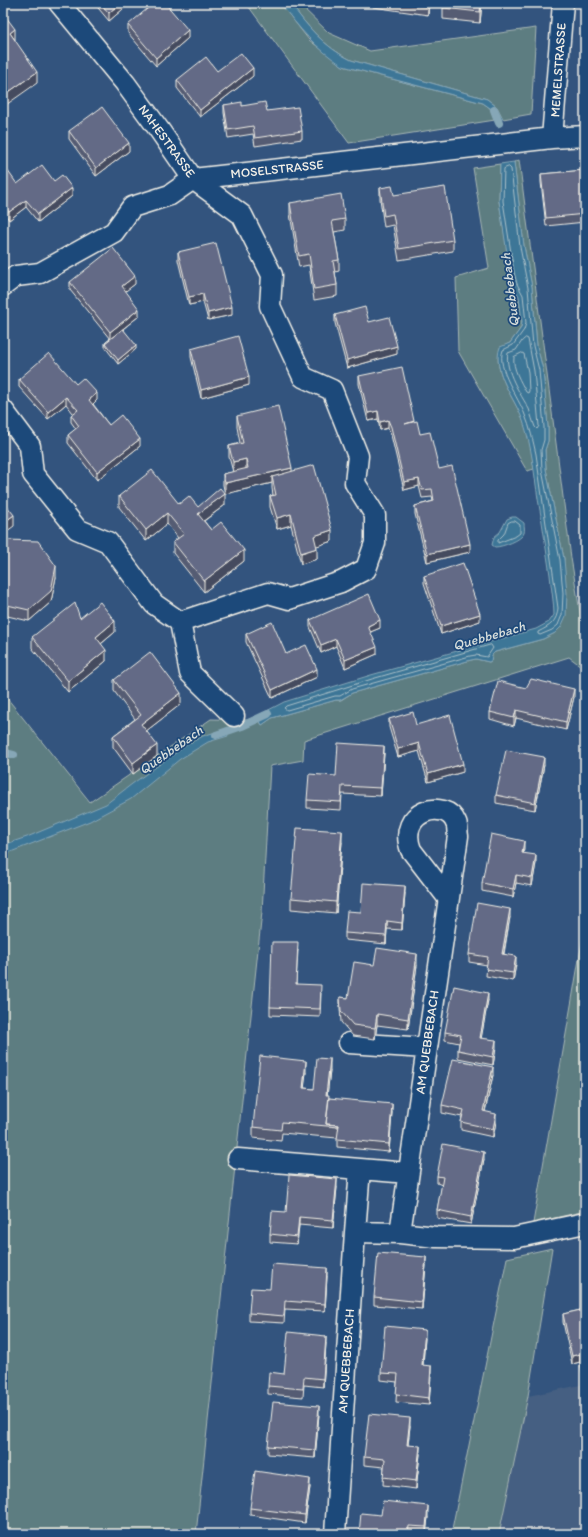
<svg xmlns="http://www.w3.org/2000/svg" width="588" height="1537" viewBox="0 0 588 1537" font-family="Itim,sans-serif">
  <rect width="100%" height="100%" fill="#33547e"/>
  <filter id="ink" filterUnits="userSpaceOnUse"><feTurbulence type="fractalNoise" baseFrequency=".025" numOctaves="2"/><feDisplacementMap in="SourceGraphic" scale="8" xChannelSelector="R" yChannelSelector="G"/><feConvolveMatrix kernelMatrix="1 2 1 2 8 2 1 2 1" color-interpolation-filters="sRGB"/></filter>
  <g filter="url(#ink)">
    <path fill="#455e82" d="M585 1384V1534H499L528 1396Z"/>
    <path fill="#5d7d81" stroke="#a8b7b4" d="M246 3H280L309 40 343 66 483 103 490 108 495 120 349 143Z
      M290 3H298L329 33 370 51 536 28 531 114 503 119 497 107 487 99 351 60C324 47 307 26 290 3Z
      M519 160 571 558 585 642V669L569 657 304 740 303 760 270 766 262 912 196 1534H3V693L90 802 211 719 247 720 257 716 262 725 272 718 336 700H341L352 693 471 660 476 659 489 662 491 661 492 655 495 652 543 639 555 633 564 559 546 469 545 450 548 441V427L543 370 537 346 532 287 524 246 514 162Z
      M500 164 499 201 513 286C518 296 524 315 521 327 519 332 513 338 510 343 481 353 514 399 521 415 528 432 532 451 534 469L527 471 458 351 456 278 489 268 473 168Z
      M585 925V1211L533 1223Z
      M552 1248 528 1396 499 1534H451L507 1258Z"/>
    <path fill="#3d7697" stroke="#86a7b7" d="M280 3H290C307 26 324 47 351 60L487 99 497 107 503 119 495 120 490 108 483 103 343 66C315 48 300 29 280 3Z
      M514 162 524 246 532 287 537 346 543 370 548 427V441L545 450 546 469 564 559 567 593 566 616 561 627 555 633 543 639 495 652 492 655 491 661 489 662 476 659 471 660 352 693 340 700H336L272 718 262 725 257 716 284 702 371 675 536 629 549 622 554 615C554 602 551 588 550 575 546 550 543 525 538 499 534 473 532 447 523 421 516 400 491 371 500 347L510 343 521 328 522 322 519 296 513 286 510 273 499 201 500 164Z
      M512 517H516L524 523C524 526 525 530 524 533 522 540 502 547 495 547L492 545 494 537 500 532 507 519Z
      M225 729 228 736 208 742 180 759 131 799 90 821 3 855V845L27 837 106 804 132 784 188 744 203 736Z"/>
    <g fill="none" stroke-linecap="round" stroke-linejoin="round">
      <path stroke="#abc0c8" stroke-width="1" d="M509 167 511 169 520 247 528 288 533 346 539 370 544 427V440L541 450 542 470 560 560 563 593 562 615 558 625 552 630 540 635 538 634V632C550 626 557 622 558 608L536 454C533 441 530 427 525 415 519 398 496 369 503 350L513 345 524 330 526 323 523 295 517 284 514 272 503 201 504 169Z
        M526 338 528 339 534 371 539 426 537 429 535 427C533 422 531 415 529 409 521 395 504 370 508 353L516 350 522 341Z
        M522 353 524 354 528 372 529 391 528 393 526 392C521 382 512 368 514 357Z
        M512 521H515L520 525V533L516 536 498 543V540L504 534 508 523Z
        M491 645 493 648 487 657 476 655 470 656 352 689 340 696H335L287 710 284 708 286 706 372 679Z"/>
      <path stroke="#86a7b7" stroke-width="8" d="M494 110 499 123
        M216 735 242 726 268 714
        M3 752 14 755"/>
      <g stroke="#f4f1e8" stroke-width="23">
        <path id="minor" d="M59 3 125 83 160 131 193 179 242 215 272 275 270 306 303 377 332 390 358 456 355 483 375 515V543L366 569 341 582 289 599 268 593 180 622
          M552 138 563 3
          M3 286 16 276 40 273 114 232 132 207 170 195 193 179 552 138 585 136
          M3 410 30 446 33 474 77 529 108 542 154 604 180 622 190 673 234 716
          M448 898 411 850C396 811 446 797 456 823 458 827 457 832 458 836L400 1233 436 1237 514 1238 585 1223
          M349 1043 426 1048
          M238 1159 360 1169 355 1232
          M360 1169 408 1173
          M335 1534 355 1232 400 1233"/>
      </g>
      <use href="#minor" stroke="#1f4a7a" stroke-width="20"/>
    </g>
    <path fill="#555c73" stroke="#f4f1e8" d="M94 3H130L109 21Z
      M373 3H429L428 15 373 7Z
      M482 3 480 23 443 19V8Z
      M128 25 188 38 156 66 128 33Z
      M253 76 200 117 177 88V80Z
      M224 105 242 106 267 111 302 131V139L255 146 253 134 228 138 224 113Z
      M69 131 129 151 96 176 69 139Z
      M3 169 17 184 54 181 72 196 38 222 26 207 9 220 3 211Z
      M585 170V222L546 226 541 182V174Z
      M380 188 394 195 453 240V251L399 260 393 225 384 227 380 199Z
      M290 203 345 219V230L334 232 339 260V271L335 272 337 285V296L314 300 309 265 299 267 290 214Z
      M178 252 232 315 208 320 203 302 189 305 178 260Z
      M70 282 135 284 125 291 139 316 123 329 136 349 118 364 105 347V343L110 339 70 290Z
      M335 315 369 322 397 354 347 368 335 323Z
      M191 349 249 385 201 398 191 357Z
      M359 376 414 422 420 434 439 469 470 552 427 562 415 514V506L433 501 432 497 422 498 419 486 404 490 391 435 388 428 380 430 378 419 368 421 359 384Z
      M19 379 76 384 97 400 93 404 109 425 140 446 97 480 68 443V435L76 429 71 422V415L73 413 66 404 48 419 19 387Z
      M237 416 292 472 332 541 316 546 317 559 301 564 291 525 277 529 270 507V496L273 495 272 488V483L225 494 223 485V474L233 472 229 457V446L240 443 237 427Z
      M119 496 198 507 225 505 204 521 211 530 244 561 204 592 173 553V542L178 538 167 524 146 541 119 507Z
      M3 543 56 577 51 602 29 621 3 615Z
      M424 576 480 621 441 634 424 583Z
      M80 618 115 632 101 644 106 661 68 692 32 648V637Z
      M310 620 380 628 370 632 377 654 345 668 336 646 321 653 310 627Z
      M246 634 286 654 317 677 272 698 246 642Z
      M114 680 181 704 146 731 157 756 133 774 113 747V736L135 719 114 691Z
      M526 688 574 697 566 730 516 718 514 726 490 719V712Z
      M389 719 463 772 428 782 419 751 398 757 389 727Z
      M384 753 381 796 342 794 341 810 307 808V800L336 776Z
      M544 765 535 810 496 803V795Z
      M342 842 336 913 291 909V898Z
      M524 849 523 853 536 863 532 886 516 883 513 897 482 891V883Z
      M405 893 402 930 387 929 386 944 345 940V933L361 912Z
      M510 917 504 954 516 964 513 981 486 976 487 965 469 962V954Z
      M298 950 296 984 321 993 320 1017 270 1015V1007Z
      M374 965H417L408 1029 377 1025 375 1039 353 1036 341 1022 340 1008V997L348 998Z
      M488 1000 481 1038 496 1048 493 1065 458 1058V1050L459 1043 445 1040V1032Z
      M330 1070 327 1095 329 1098 392 1112 389 1152 337 1147V1138L282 1133 281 1141 253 1138V1127L306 1072 304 1088 314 1089Z
      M493 1075 485 1112 496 1122 493 1137 461 1130V1122L462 1117 442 1113V1105Z
      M484 1159 471 1224 437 1218V1210L442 1185 437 1183V1176Z
      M337 1187 333 1228 299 1225 297 1244 270 1242V1234L286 1212Z
      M426 1265 422 1309 374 1305V1297Z
      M327 1276 325 1311 285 1309 284 1323 249 1321V1313L270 1289Z
      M585 1309 584 1380 580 1362 572 1364 563 1322V1314Z
      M425 1338 423 1366 431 1374 429 1405 396 1402 397 1382 381 1380V1373Z
      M326 1343 323 1387 304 1385 303 1397 268 1394V1386Z
      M585 1411V1430L582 1416V1412Z
      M319 1414 315 1458 268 1454V1446Z
      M410 1426 408 1445 420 1454 416 1489 383 1485 384 1467 364 1465V1457Z
      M310 1487 305 1523 250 1515V1508Z
      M381 1515 428 1517 426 1534H359Z"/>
    <path fill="#454b5e" stroke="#f4f1e8" d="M120 3H130L109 21V13Z
      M428 3H429L428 15Z
      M481 3H482L480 23V12Z
      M15 29V40L10 33Z
      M188 30V38L156 66V58Z
      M253 68V76L200 117V110Z
      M37 72V83L3 107V96Z
      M129 143V151L96 176V168Z
      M72 188V196L38 222V214Z
      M26 200V207L9 220V212Z
      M135 276V284L122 294V286Z
      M203 294V302L189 305V297Z
      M232 307V315L208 320V313Z
      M139 309V316L110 339V332Z
      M136 345V349L118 364V360Z
      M397 346V354L347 368V360Z
      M249 377V385L201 398V390Z
      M97 393V400L89 408V400Z
      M66 397V404L48 419V412Z
      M378 411V419L368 421V413Z
      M388 420V428L380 430V422Z
      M140 439V446L97 480V472Z
      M246 459V470L233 473V462Z
      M292 468V479L272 477V483L225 494V483Z
      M419 479V486L404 490V482Z
      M225 494V505L198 525V514Z
      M167 513V524L146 541V530Z
      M291 514V525L277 529V518Z
      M14 515V526L3 534V523Z
      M332 530V541L314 547V536Z
      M470 544V552L427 562V554Z
      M317 548V559L301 564V553Z
      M244 550V561L204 592V581Z
      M56 566V577L51 602 29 621V610Z
      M480 614V621L441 634V626Z
      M380 620V628L368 633V626Z
      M115 621V632L96 648V637Z
      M336 639V646L321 653V645Z
      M377 647V654L345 668V660Z
      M106 650V661L68 692V681Z
      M317 669V677L272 698V690Z
      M574 689V697L566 730V722Z
      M181 693V704L141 735V724Z
      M516 710V718L514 726V718Z
      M419 743V751L398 757V749Z
      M157 745V756L133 774V763Z
      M384 746V753L381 796V788Z
      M544 757V765L535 810V803Z
      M463 764V772L428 782V774Z
      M342 831V842L336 913V902Z
      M524 841V849L522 861V853Z
      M536 855V863L532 886V878Z
      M516 875V883L513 897V889Z
      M405 886V893L402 930V923Z
      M510 909V917L502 962V954Z
      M387 921V929L386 944V936Z
      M417 954V965L408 1029V1019Z
      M516 956V964L513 981V973Z
      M488 993V1000L480 1045V1038Z
      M377 1014V1025L375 1039V1028Z
      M496 1040V1048L493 1065V1057Z
      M330 1059V1070L326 1106V1095Z
      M306 1061V1072L303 1099V1088Z
      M493 1067V1075L483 1119V1111Z
      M392 1104V1112L389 1152V1144Z
      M496 1114V1122L493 1137V1129Z
      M484 1152V1159L471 1224V1217Z
      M337 1179V1187L333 1228V1220Z
      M299 1217V1225L297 1244V1237Z
      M426 1257V1265L422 1309V1302Z
      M327 1268V1276L325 1311V1304Z
      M425 1330V1338L422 1373V1365Z
      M326 1336V1343L323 1387V1379Z
      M580 1354V1362L572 1364V1356Z
      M431 1366V1374L429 1405V1398Z
      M584 1372H585V1380H584Z
      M319 1406V1414L315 1458V1450Z
      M410 1418V1426L407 1452V1445Z
      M420 1446V1454L416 1489V1481Z
      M310 1479V1487L305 1523V1515Z
      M428 1506V1517L426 1534V1527Z"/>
    <path fill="#636b86" stroke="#f4f1e8" d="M100 3H120L109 13Z
      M154 3H165L188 30 156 58 128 25Z
      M398 3H428V7Z
      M444 3H481L480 12 443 8Z
      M6 17 15 29 10 33 37 72 3 96V19Z
      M241 53 253 68 200 110 177 80 206 57 217 71Z
      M242 102V106L265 102 267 111 298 107 302 131 255 138 253 126 228 130 224 105Z
      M102 107 129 143 96 168 69 131Z
      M42 165 54 181 62 175 72 188 38 214 26 200 9 212 3 204V169L5 167 17 184Z
      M585 170V214L546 218 541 174Z
      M392 186 394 195 445 187 453 240 399 249 393 214 384 216 380 188Z
      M341 194 345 219 332 221 339 260 333 261 337 285 314 289 309 254 299 256 290 203Z
      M216 243 232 307 208 313 203 294 189 297 178 252Z
      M113 248 135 276 122 286 139 309 110 332 70 282Z
      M365 307 369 322 389 317 397 346 347 360 335 315Z
      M123 329 136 345 118 360 105 343Z
      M238 336 249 377 201 390 191 349Z
      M49 353 76 384 83 378 97 393 89 400 109 425 121 415 140 439 97 472 68 435 79 426 71 415 78 410 66 397 48 412 19 379Z
      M402 367 414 421 405 424 417 421 420 434 430 432 439 469 452 466 470 544 427 554 415 506 434 501 432 489 422 490 419 479 404 482 391 427 388 420 380 422 378 411 368 413 359 376Z
      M278 406 292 468 225 483 223 474 248 468 246 459 233 462 229 446 243 443 237 416Z
      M314 465 332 530 314 536 317 548 301 553 291 514 277 518 270 496 276 495 272 477Z
      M152 470 179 504 189 496 198 507 220 488 225 494 198 514 211 530 221 522 244 550 204 581 173 542 184 534 167 513 146 530 119 496Z
      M3 501 14 515 3 523Z
      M7 540 38 541 56 566 51 591 29 610 3 604V543Z
      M463 563 480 614 441 626 424 576Z
      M369 594 380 620 368 626 377 647 345 660 336 639 321 645 310 620Z
      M100 602 115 621 96 637 106 650 68 681 32 637 75 603 80 618Z
      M272 622 286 654 306 645 317 669 272 690 246 634Z
      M150 652 181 693 141 724 157 745 133 763 113 736 141 715 114 680Z
      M531 679 574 689 566 722 516 710 514 718 490 712 498 681 526 688Z
      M413 712 416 725 450 715 463 764 428 774 419 743 398 749 389 719Z
      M338 743 384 746 381 788 342 786 341 802 307 800 309 774 336 776Z
      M506 750 544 757 535 803 496 795Z
      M297 828 342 831 336 902 291 898Z
      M491 834 524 841 522 853 536 855 532 878 516 875 513 889 482 883Z
      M363 883 405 886 402 923 387 921 386 936 345 933 347 911 361 912Z
      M477 903 510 909 502 954 516 956 513 973 486 969 488 957 469 954Z
      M272 942H298L296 984 321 985 320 1009 270 1007Z
      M377 948 417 954 408 1019 377 1014 375 1028 353 1025 341 1011 340 997 348 998 354 962 374 965Z
      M454 986 488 993 480 1038 496 1040 493 1057 458 1050 461 1035 445 1032Z
      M260 1056 306 1061 303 1088 314 1089 317 1058 330 1059 326 1095H329L326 1124 339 1125 338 1127 282 1122 281 1130 253 1127Z
      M453 1059 493 1067 483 1111 496 1114 493 1129 461 1122 464 1110 442 1105Z
      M329 1098 392 1104 389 1144 337 1139 339 1125 326 1124Z
      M443 1144 484 1152 471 1217 437 1210 443 1177 437 1176Z
      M289 1175 337 1179 333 1220 299 1217 297 1237 270 1234 272 1211 286 1212Z
      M378 1253 426 1257 422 1302 374 1297Z
      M272 1264 327 1268 325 1304 285 1301 284 1316 249 1313 251 1288 270 1289Z
      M585 1309V1372H584L580 1354 572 1356 563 1314Z
      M385 1326 425 1330 422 1365 431 1366 429 1398 396 1394 398 1374 381 1373Z
      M288 1332 326 1336 323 1379 304 1377 303 1389 268 1386 269 1372 284 1374Z
      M273 1402 319 1406 315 1450 268 1446Z
      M585 1411V1426L582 1412Z
      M369 1414 410 1418 407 1445 420 1446 416 1481 383 1477 385 1459 364 1457Z
      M255 1471 310 1479 305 1515 250 1508Z
      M383 1501 428 1506 426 1527 409 1526 408 1534H359L361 1513 381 1515Z"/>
  </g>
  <g text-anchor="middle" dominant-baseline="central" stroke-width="3.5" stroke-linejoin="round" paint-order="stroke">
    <g font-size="13" fill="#f4f1e8" stroke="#1f4a7a">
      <text transform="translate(558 70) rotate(-86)">MEMELSTRASSE</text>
      <text transform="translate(167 141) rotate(54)">NAHESTRASSE</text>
      <text transform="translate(277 169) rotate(-6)">MOSELSTRASSE</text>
      <text transform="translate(427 1042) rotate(-82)">AM QUEBBEBACH</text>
      <text transform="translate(346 1361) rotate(-86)">AM QUEBBEBACH</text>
    </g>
    <g font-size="14" font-style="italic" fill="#d9dfdc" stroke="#1f4a7a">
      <text transform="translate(510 290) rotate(-97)">Quebbebach</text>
      <text transform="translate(489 636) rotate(-16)">Quebbebach</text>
      <text transform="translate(171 750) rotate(-35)">Quebbebach</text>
    </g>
  </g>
  <rect width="588" height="1537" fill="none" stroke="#1f4a7a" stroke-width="16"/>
  <rect x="8" y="8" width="572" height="1521" fill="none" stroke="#f4f1e8" stroke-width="1.5" filter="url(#ink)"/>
</svg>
